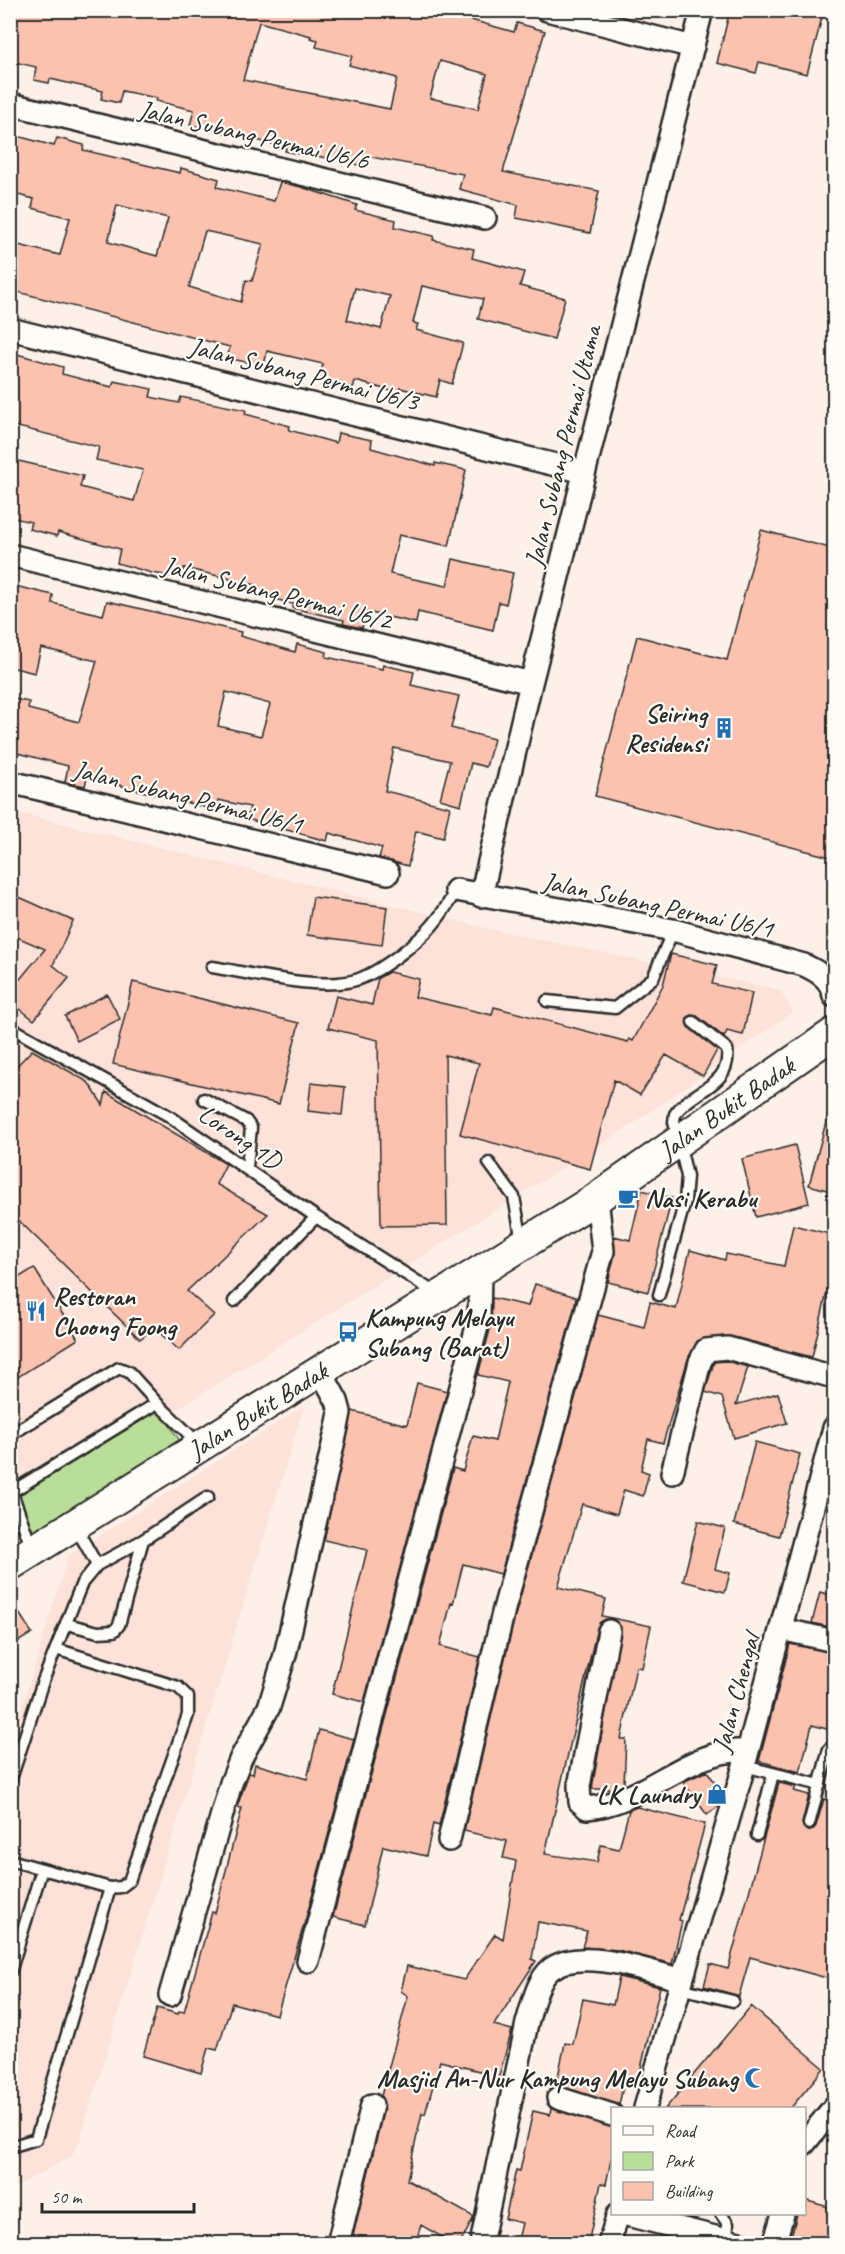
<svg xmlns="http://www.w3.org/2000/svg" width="845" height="2254" viewBox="0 0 845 2254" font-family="Caveat,sans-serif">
  <rect width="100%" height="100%" fill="#fdf0e9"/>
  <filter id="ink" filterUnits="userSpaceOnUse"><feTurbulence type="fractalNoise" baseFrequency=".0167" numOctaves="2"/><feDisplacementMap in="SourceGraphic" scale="12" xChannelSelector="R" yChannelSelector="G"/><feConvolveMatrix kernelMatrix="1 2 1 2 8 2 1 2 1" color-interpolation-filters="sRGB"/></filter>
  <g filter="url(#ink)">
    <path fill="#fce2d8" d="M11 811 486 928 780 990 793 1012 627 1128 11 1513Z
      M304 1406 80 2140 71 2157 11 2189V1744L68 1556Z"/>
    <path fill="#b9de99" stroke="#728462" stroke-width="1.5" d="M160 1410 183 1446 33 1534 19 1493Z"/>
    <path fill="#fbc2b0" stroke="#2b2b2b" stroke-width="1.5" fill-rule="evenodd" d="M10 10H454L453 15 514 32 517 23 545 31 503 172 599 191 590 233 516 218 518 205 459 189 463 174 366 156 364 166 303 153 302 155 285 151 286 147 190 125 194 110 156 101 157 98 122 91 119 103 101 99 103 91 50 79 49 83 34 80 36 67 10 61ZM259 22 311 36 310 38 318 40 316 47 352 56 349 65 397 78 390 109 243 80ZM440 61 487 74 478 109 430 98Z
      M730 10H824L807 74 759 62 756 73 717 63Z
      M10 134 54 146 57 138 84 145 83 150 180 173 181 168 219 179 217 187 274 201 280 182 301 187 357 205 355 210 396 220 395 227 434 236 433 240 474 249 472 258 524 272 520 286 565 298 554 339 478 319 483 299 422 286 413 323 418 324 416 330 463 343 452 384 440 380 436 397 400 388 399 393 355 381 353 388 319 379 323 364 267 351 264 366 227 358 230 347 10 290V243L60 255 70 218 32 208 34 199 10 193ZM117 205 168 218 157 256 108 242ZM205 231 263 244 252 281 246 280 241 302 189 287ZM355 288 390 296 381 329 347 320Z
      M10 352 63 367 62 374 112 387 114 381 152 389 150 397 179 403 181 397 246 410 245 414 290 426 289 430 336 443 338 433 372 440 371 448 435 466V463L466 470 449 546 399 535 390 574 447 586 453 559 513 573 506 604 499 602 493 630 418 612 416 623 366 612 362 628 343 624 344 620 292 608 293 604 253 593 256 585 184 568 182 578 152 573 117 563 120 549 58 532 57 536 29 529 31 522 10 517V459L83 476 80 487 134 501 143 470 96 460 99 447 10 425Z
      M761 530 834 549V858L595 796 637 636 727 660Z
      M15 586 53 595 52 603 103 615 107 601 241 632 240 636 295 652 297 644 327 652 326 657 382 669 383 665 414 672 411 685 459 696 451 728 494 739 486 767 471 763 461 805 440 799 450 761 394 748 385 791 450 807 443 838 416 831 408 866 379 858 382 848 329 833 327 841 247 819 250 807 218 800 216 810 87 777 85 786 65 782 68 766 10 751V698L29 702 28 709 79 722 97 661 41 648 35 673 10 667V607ZM226 692 270 704 261 736 218 726Z
      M10 893 73 921 53 965 69 978 34 1020 10 1001V991L45 949 10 934Z
      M313 897 387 907 382 945 307 935Z
      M671 954 717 965 712 984 752 993 743 1035 727 1031 724 1037 697 1016 691 1015 687 1018 688 1027 717 1050 703 1076 666 1055 640 1095 614 1080 590 1169 460 1134 479 1063 445 1055 447 1225 381 1226 378 1040 328 1028 336 996 372 1005 378 978 389 972 419 979 415 997 492 1015 494 1007 628 1042 629 1039 633 1041 663 985Z
      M133 982 299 1023 279 1104 113 1064Z
      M107 994 120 1019 77 1041 65 1016Z
      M32 1050 88 1082 103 1105 106 1092 226 1164 216 1184 268 1214 187 1291 214 1315 179 1350 154 1328 140 1339 10 1212V1073Z
      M311 1083 345 1087 342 1115 308 1111Z
      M829 1111H834V1192L809 1185Z
      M795 1145 809 1203 756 1217 742 1159Z
      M642 1190 672 1198 648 1292 608 1282 615 1254 614 1236 630 1240Z
      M793 1225 834 1235V1262L812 1357 730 1336 698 1340 688 1359 663 1443 648 1439 641 1470 649 1473 643 1496 624 1490 617 1514 582 1504 558 1587 606 1599 602 1616 651 1626 642 1668 636 1667 621 1739H626L624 1784 612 1789H592L593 1783 621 1627 611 1618 600 1622 597 1628 545 1854 597 1862 601 1845 619 1849 629 1810 637 1807 705 1824 679 1920 682 1921 672 1964 618 1950 582 1947 587 1931 538 1922 532 1959 536 1961 494 2025 512 2030 499 2076 440 2061 425 2114 422 2113 407 2180 474 2217 460 2244H454L421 2225 415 2244H351L384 2108 381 2096 408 1996 401 1991 407 1966 464 1980 495 1934 503 1939 516 1861 503 1858 507 1841 464 1831 516 1612 598 1315 644 1327 650 1302 676 1309 690 1250 725 1260 726 1254 784 1266Z
      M34 1268 78 1339 10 1382V1283Z
      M535 1284 576 1297 574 1309 501 1574 463 1564 453 1604 451 1603 440 1646 480 1657 439 1826 433 1824 426 1856 383 1846 365 1925 333 1917 453 1468 463 1471 473 1436 495 1441 508 1382 478 1375 491 1326 492 1298 528 1306Z
      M726 1361 748 1367 736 1405 778 1393 787 1423 734 1438 722 1397 705 1392 714 1362Z
      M417 1383 447 1391 364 1702 332 1694 367 1550 324 1540 352 1411 407 1425Z
      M755 1442 800 1454 779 1536 734 1524Z
      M698 1521 725 1528 715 1569 730 1573 725 1592 683 1581Z
      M820 1592 834 1596V1628L812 1623Z
      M10 1599 32 1633 10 1647Z
      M790 1644 834 1653V1731L812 1725 800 1772 759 1761Z
      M319 1730 354 1739 308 1911 277 2015 232 2003 217 2050 208 2048 201 2073 143 2056 157 2008 178 2014 179 2011 184 2012 212 1912 215 1913 242 1808 237 1807 249 1773 253 1774 255 1764 307 1779Z
      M707 1771 723 1794 719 1806 707 1815 683 1782Z
      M779 1783 796 1787 794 1791 809 1795 802 1823 807 1831H811L816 1826 824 1799 834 1802V1980L750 1957 739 1996 704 1986 710 1964 728 1969Z
      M619 1977 660 1987 638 2081 625 2078 619 2105 556 2086 565 2043 573 2044 583 1999 613 2005Z
      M751 2006 824 2068 790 2109H665Z
      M551 2108 612 2127V2155L606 2184 601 2183 588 2244H517L522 2223 505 2219 516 2170 520 2171 533 2111 550 2115Z
      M804 2200 832 2208 830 2215 834 2216V2244H789L797 2214H804Z"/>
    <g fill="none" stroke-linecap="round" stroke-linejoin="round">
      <g stroke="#2b2b2b" stroke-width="15">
        <path id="lane" d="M212 967C251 973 323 992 359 979 375 973 389 963 402 953 428 933 440 919 456 890
          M547 1001 615 1008 653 978 673 930
          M10 1027 169 1116 316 1217 437 1294
          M204 1099 246 1121 251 1128 247 1167
          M489 1163 514 1197 522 1241
          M659 1295 685 1201 687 1176 674 1122 675 1114C692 1089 732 1087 727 1049L693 1022
          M234 1301 316 1217
          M157 1403 200 1445
          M10 1435 119 1368 129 1372 157 1403 13 1491
          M10 1487 32 1549
          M75 1526 97 1565
          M67 1624 98 1632 114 1631 119 1625 143 1540
          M744 1766 820 1785
          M10 1782 43 1681 82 1583 97 1565 143 1540 208 1497
          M809 1824 829 1749
          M757 1835 773 1774
          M10 1860 110 1888 121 1887 129 1881 188 1715V1697L178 1687 56 1649
          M10 1972 42 1869
          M680 1988 733 2001
          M10 2147 36 2139 110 1888
          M721 2214 728 2224 727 2239"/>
      </g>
      <g stroke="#2b2b2b" stroke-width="26">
        <path id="street" d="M547 10 693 47
          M10 104 485 218
          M10 329 584 472
          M10 555 531 683
          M10 782 388 873
          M456 890 673 930 804 965C819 972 831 979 834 996
          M481 896 531 683 702 10
          M672 1473 700 1362 706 1350 727 1348 834 1377
          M781 1629 834 1641
          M609 1631 579 1786 580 1802 587 1808C645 1804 688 1747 748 1751
          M449 1840 504 1609 603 1251 597 1198
          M308 1961 479 1319 480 1273
          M170 1995 231 1783 241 1758 269 1707 285 1655 338 1423 340 1412 337 1401 321 1372
          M558 2098 612 2115
          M645 2108 744 1766 834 1428
          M804 2144 834 2107
          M623 2214 743 2244
          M338 2244 372 2105
          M481 2244 527 2023C532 2007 537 1980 551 1969 581 1946 650 1972 682 1980
          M609 2244 618 2214
          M774 2244 783 2214"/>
      </g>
      <g stroke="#2b2b2b" stroke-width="34">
        <g id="secondary">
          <path id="s1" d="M10 1565 597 1198 834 1033"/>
        </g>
      </g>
      <use href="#lane" stroke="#fdfcf7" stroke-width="10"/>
      <use href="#street" stroke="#fdfcf7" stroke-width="21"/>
      <use href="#secondary" stroke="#fdfcf7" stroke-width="30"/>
    </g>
  </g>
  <defs>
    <g id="building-bare" transform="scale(1.62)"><path d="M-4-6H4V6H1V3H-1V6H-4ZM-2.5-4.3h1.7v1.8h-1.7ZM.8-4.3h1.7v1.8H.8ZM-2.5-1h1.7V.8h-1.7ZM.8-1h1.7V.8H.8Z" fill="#1f6fb2" stroke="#fdfcf7" stroke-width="2.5" paint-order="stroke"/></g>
    <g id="cafe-bare" transform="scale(1.62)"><path d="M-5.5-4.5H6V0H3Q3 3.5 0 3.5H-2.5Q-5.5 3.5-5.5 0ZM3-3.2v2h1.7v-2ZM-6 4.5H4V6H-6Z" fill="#1f6fb2" stroke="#fdfcf7" stroke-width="2.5" paint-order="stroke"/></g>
    <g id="restaurant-bare" transform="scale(1.62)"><path d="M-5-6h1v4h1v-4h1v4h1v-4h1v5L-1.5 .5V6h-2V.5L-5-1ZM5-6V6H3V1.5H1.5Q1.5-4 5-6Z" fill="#1f6fb2" stroke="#fdfcf7" stroke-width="2.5" paint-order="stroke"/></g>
    <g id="bus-bare" transform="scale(1.62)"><path d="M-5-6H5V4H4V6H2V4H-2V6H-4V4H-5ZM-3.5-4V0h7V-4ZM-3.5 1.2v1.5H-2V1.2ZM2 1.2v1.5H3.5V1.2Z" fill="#1f6fb2" stroke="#fdfcf7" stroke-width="2.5" paint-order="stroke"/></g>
    <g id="shop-bare" transform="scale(1.62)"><path d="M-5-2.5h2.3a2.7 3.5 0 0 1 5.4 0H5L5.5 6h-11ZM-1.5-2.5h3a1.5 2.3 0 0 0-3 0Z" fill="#1f6fb2" stroke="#fdfcf7" stroke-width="2.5" paint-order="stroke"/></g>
    <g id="mosque-bare" transform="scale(1.62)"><path d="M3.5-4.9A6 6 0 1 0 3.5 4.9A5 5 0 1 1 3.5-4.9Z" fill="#1f6fb2" stroke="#fdfcf7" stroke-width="2.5" paint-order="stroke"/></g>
  </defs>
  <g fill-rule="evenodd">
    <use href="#building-bare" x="724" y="728"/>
    <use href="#cafe-bare" x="628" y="1198"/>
    <use href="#restaurant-bare" x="36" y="1311"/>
    <use href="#bus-bare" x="348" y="1332"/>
    <use href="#shop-bare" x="717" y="1794"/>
    <use href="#mosque-bare" x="755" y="2078"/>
  </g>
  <g text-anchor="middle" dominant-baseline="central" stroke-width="4.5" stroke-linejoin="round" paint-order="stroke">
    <g font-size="26" fill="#2b2b2b" stroke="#fdfcf7">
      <text transform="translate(254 135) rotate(13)">Jalan Subang Permai U6/6</text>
      <text transform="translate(304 374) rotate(14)">Jalan Subang Permai U6/3</text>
      <text transform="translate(563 446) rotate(-76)">Jalan Subang Permai Utama</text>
      <text transform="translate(277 593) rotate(14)">Jalan Subang Permai U6/2</text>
      <text transform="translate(188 797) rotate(14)">Jalan Subang Permai U6/1</text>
      <text transform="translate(658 905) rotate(12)">Jalan Subang Permai U6/1</text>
      <text stroke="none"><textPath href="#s1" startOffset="850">Jalan Bukit Badak</textPath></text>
      <text transform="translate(240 1137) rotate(34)">Lorong 1D</text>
      <text stroke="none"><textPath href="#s1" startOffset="292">Jalan Bukit Badak</textPath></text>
      <text transform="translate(736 1693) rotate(-75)">Jalan Chengal</text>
    </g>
    <g font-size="26" font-weight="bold" fill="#2b2b2b" stroke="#fdfcf7" text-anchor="end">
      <text x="707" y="713">Seiring<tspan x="707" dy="30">Residensi</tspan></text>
      <text x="645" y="1198" text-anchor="start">Nasi Kerabu</text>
      <text x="53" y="1296" text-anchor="start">Restoran<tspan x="53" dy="30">Choong Foong</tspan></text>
      <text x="365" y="1317" text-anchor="start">Kampung Melayu<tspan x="365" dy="30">Subang (Barat)</tspan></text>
      <text x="700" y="1794">LK Laundry</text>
      <text x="738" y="2078">Masjid An-Nur Kampung Melayu Subang</text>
    </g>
  </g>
  <rect width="845" height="2254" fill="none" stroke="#fdfcf7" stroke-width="36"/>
  <rect x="18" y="18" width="809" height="2218" fill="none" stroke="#2b2b2b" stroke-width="2" filter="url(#ink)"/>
  <rect x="611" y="2107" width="195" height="108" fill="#fdfcf7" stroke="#a9a8a5" stroke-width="1.5"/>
  <rect x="623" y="2126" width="30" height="9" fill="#fdfcf7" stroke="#a9a8a5" stroke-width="1.5"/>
  <text x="665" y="2137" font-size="18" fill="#2b2b2b">Road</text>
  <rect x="623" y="2152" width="30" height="18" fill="#b9de99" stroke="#a9a8a5" stroke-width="1.5"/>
  <text x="665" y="2167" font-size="18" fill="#2b2b2b">Park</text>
  <rect x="623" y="2182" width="30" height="18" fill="#fbc2b0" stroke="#a9a8a5" stroke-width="1.5"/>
  <text x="665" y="2197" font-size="18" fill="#2b2b2b">Building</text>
  <path d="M42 2203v9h152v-9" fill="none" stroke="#2b2b2b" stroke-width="3"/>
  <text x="51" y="2203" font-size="18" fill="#2b2b2b" stroke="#fdfcf7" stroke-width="4.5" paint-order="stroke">50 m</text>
</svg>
